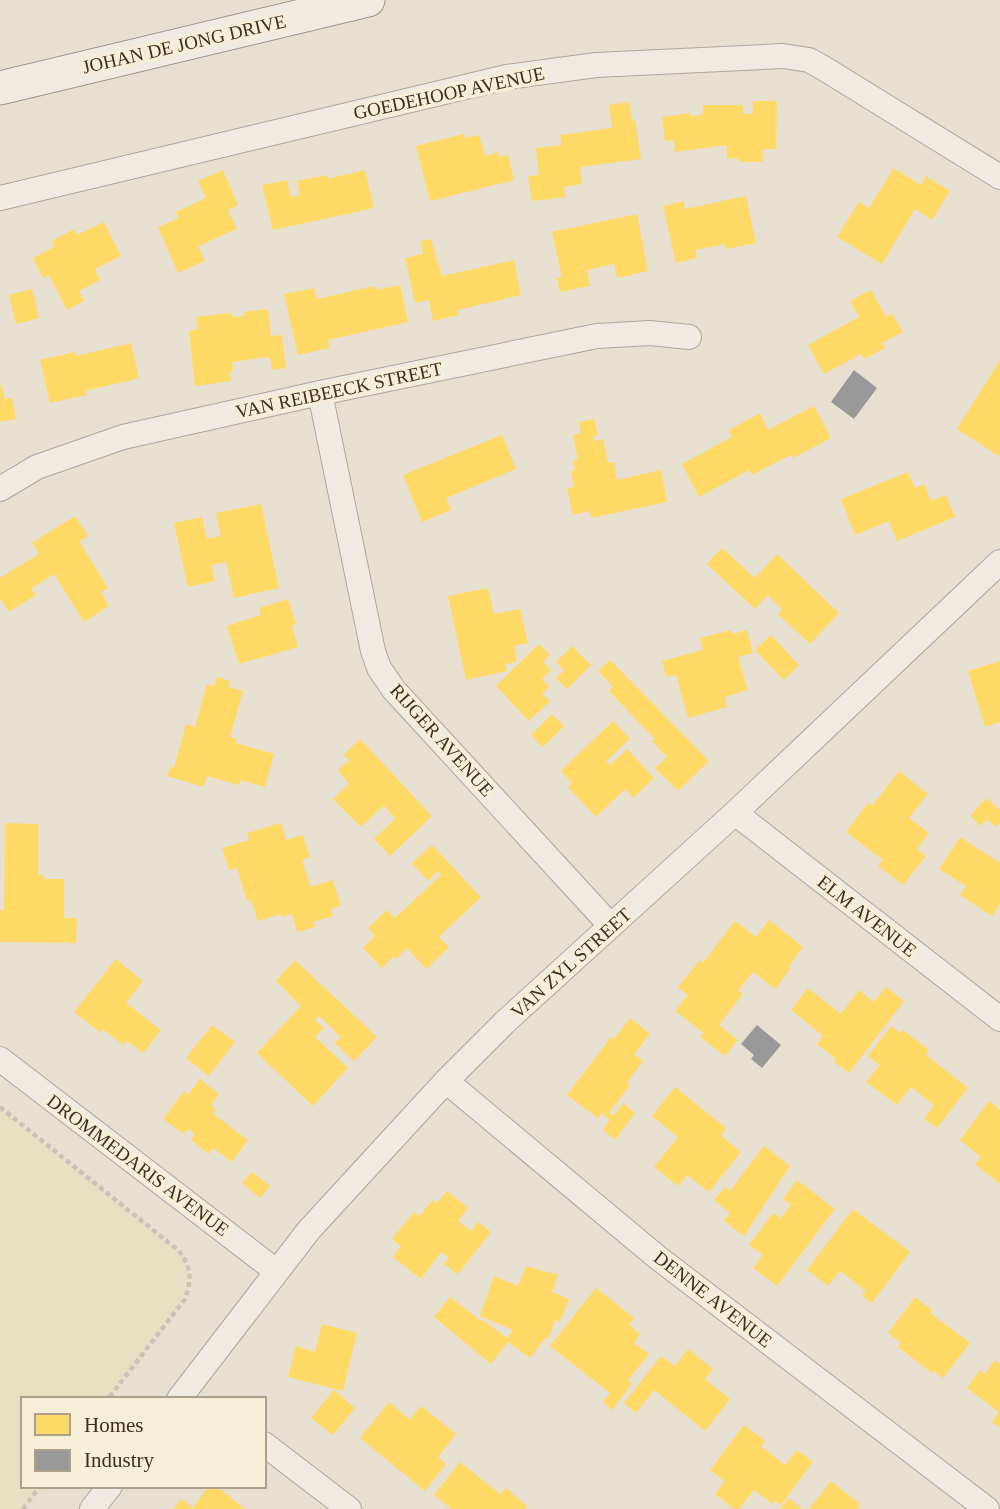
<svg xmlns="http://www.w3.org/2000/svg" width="1000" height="1509" viewBox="0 0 1000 1509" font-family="Georgia,serif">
  <rect width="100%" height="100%" fill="#e7e0d1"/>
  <path fill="#e6dfc2" d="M0 1107 178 1250 188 1263 191 1280 185 1299 108 1399H23V1486H40L23 1509H0Z"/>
  <path fill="#ffd966" d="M753 101H777L776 149H763V162H740V159L727 158V145L675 152 674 140 665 141 662 117 690 113V116L703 115V105H743V114H753Z
    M629 102 632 121 635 120 641 159 580 167 582 184 564 187 565 197 532 201 528 176 539 175 536 148 562 145 560 135 612 128 609 105Z
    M464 134 465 138 479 135 485 156 498 152 499 157 508 155 514 180 430 201 416 146Z
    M894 168 921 185 926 176 950 191 932 220 915 209 882 264 837 237 859 202 869 208Z
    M223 170 238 205 228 210 237 229 198 246 205 261 178 273 158 227 179 218 176 212 206 198 198 181Z
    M365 170 374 208 273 230 262 185 287 180 291 197 300 195 297 181 327 175V179Z
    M746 196 756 243 726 249 724 244 695 250 697 258 676 263 663 206 684 201 685 209Z
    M637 214 648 271 617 278 614 264 587 270 590 286 560 292 557 278 562 277 552 232Z
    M104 222 121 256 95 269 100 280 79 291 84 301 67 310 49 275 43 278 33 258 54 247 52 241 74 229 77 235Z
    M431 239 442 276 514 260 521 295 458 310 459 315 433 321 429 300 415 303 405 258 423 254 421 241Z
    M400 285 408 322 328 340 330 348 298 355 284 294 314 288 317 299 375 286 376 290Z
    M32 289 39 318 16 324 9 295Z
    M871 290 886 317 892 313 903 332 882 343 885 348 864 359 861 354 824 374 808 345 859 317 850 301Z
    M268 309 271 336 282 335 286 368 272 370 270 357 232 362 233 371H230L231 381 195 386 189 331 198 329 196 317 232 313 233 317 245 316 244 312Z
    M131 343 139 378 85 391 86 395 50 403 40 360 75 352 76 356Z
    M1000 360V454L999 456 957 429Z
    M0 382 5 399 12 398 16 419 0 422Z
    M814 406 831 438 793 458 791 455 752 475 749 470 699 497 682 464 732 437 729 430 760 413 768 430Z
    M594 419 598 435 593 436 594 441 603 439 608 463 614 462 617 480 661 470 667 502 591 518 590 511 573 515 567 488 574 487 571 471 575 470 573 460 578 459 573 435 581 433 579 422Z
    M502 435 516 469 446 498 451 510 422 522 403 475Z
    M908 472 915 488 924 484 931 501 946 495 955 517 897 541 889 521 855 535 841 499Z
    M261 504 279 588 234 598 226 562 211 565 215 581 188 587 174 523 202 517 207 539 221 536 216 513Z
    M75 516 88 536 79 541 108 588 101 592 109 606 84 622 54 574 31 589 36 595 9 612 0 598V578L39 554 32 543Z
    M722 548 755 578 777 554 839 613 810 644 778 614 782 609 768 595 755 609 707 564Z
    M488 588 494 614 520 609 528 643 514 646 517 662 505 664 507 671 466 680 448 596Z
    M288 599 296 624 292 626 298 647 239 664 227 626 261 615 259 608Z
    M731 630 732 634 747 630 753 653 738 657 748 690 725 697 727 707 688 718 676 675 666 677 662 661 703 650 700 638Z
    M771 635 799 665 784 680 755 650Z
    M539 644 550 655 543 662 551 670 542 679 549 687 542 694 550 701 529 721 496 686Z
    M572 646 591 665 567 689 556 678 564 671 556 662Z
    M610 660 709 761 678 791 655 768 667 757 652 741 655 739 609 691 613 687 598 671Z
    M1000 661V722L985 727 968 671Z
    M217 677 230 681 229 687 243 691 230 737 237 739 236 743 274 754 265 787 240 780 239 785 207 776 204 787 167 776 170 767 174 768 186 724 195 727 207 684 214 686Z
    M552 714 564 726 543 747 531 735Z
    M613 721 630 739 606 761 610 765 627 749 654 778 633 798 625 789 596 817 568 787 572 783 561 771Z
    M360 739 432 816 390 856 374 839 395 819 384 805 361 827 333 799 349 784 338 770 350 760 343 755Z
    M899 771 928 794 909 818 929 833 917 849 926 856 903 885 878 866 883 860 846 832 868 803 872 806Z
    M986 798 1000 810V823L996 827 987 819 981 826 970 816Z
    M5 823 38 824V875H43L44 879H64V918H77L76 943 0 942V910H4Z
    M281 823 286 840 303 835 310 857 302 860 310 887 333 880 341 906 331 909 333 916 313 922 315 927 297 932 292 914 282 917 281 914 258 921 251 900 247 901 237 868 229 870 222 848 249 840 247 833Z
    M960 837 1000 863V904L992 916 960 895 966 886 939 869Z
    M432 845 481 897 439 937 449 947 426 969 407 948 396 959 394 956 382 968 363 948 375 936 368 928 387 910 395 918 441 875 438 871 428 881 412 863Z
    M769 920 803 947 789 966 791 968 775 989 753 972 738 991 743 994 719 1025 738 1040 725 1056 700 1037 704 1033 675 1011 688 995 678 987 700 960 703 963 735 921 756 937Z
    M116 959 143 981 126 1003 161 1030 143 1053 127 1041 123 1045 103 1029 101 1033 74 1012Z
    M295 960 377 1037 354 1061 335 1043 341 1037 319 1016 315 1020 324 1028 315 1037 348 1068 313 1106 257 1053 301 1006 276 981Z
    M886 987 904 1001 849 1073 834 1062 836 1059 817 1044 823 1036 791 1010 808 988 841 1014 859 990 874 1002Z
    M630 1018 650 1034 634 1054 643 1061 627 1082 630 1085 609 1113 613 1116 623 1103 635 1113 615 1140 603 1130 610 1120 601 1113 598 1118 567 1095 611 1037 614 1039Z
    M212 1025 235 1042 209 1076 186 1058Z
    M891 1026 901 1033 903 1030 929 1050 926 1055 968 1088 937 1128 924 1119 934 1105 911 1087 897 1105 866 1082 880 1065 868 1056Z
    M200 1079 219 1094 211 1105 216 1109 213 1114 248 1140 232 1162 213 1148 209 1154 191 1140 195 1134 188 1129 184 1134 163 1119 184 1091 188 1095Z
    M675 1087 726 1128 721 1136 741 1152 709 1192 687 1175 678 1186 654 1167 678 1137 652 1116Z
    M989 1101 1000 1110V1184L975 1164 981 1157 960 1140Z
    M764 1146 790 1166 744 1236 724 1221 730 1213 714 1200 725 1187 730 1191Z
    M252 1172 270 1186 260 1198 242 1183Z
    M797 1180 835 1209 777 1286 753 1268 763 1255 749 1245 773 1213 781 1218 791 1205 783 1199Z
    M447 1191 468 1208 458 1221 471 1231 478 1222 491 1232 458 1274 444 1264 449 1258 441 1252 421 1279 393 1257 401 1246 392 1239 414 1212 419 1216 433 1200 437 1203Z
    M853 1209 910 1252 872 1303 862 1296 866 1291 840 1271 828 1286 807 1270Z
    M526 1266 558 1275 552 1292 569 1299 560 1322 555 1320 549 1338 546 1337 530 1358 508 1342 491 1364 434 1317 450 1297 481 1321 483 1320 507 1338 513 1330 480 1316 494 1276 518 1286Z
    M596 1288 634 1318 629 1325 640 1334 634 1343 649 1354 628 1380 632 1384 612 1410 603 1402 610 1393 550 1346Z
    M915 1297 932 1310 930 1313 970 1343 943 1378 934 1371 932 1373 898 1347 901 1343 888 1333Z
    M322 1324 357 1333 343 1391 288 1377 296 1346 315 1352Z
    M688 1349 713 1369 705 1379 730 1399 705 1431 654 1390 636 1413 624 1403 661 1356 675 1366Z
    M995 1360 1000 1364V1428L992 1422 999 1412 967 1388 980 1370 985 1374Z
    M334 1390 355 1408 333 1435 311 1418Z
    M389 1402 410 1420 421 1406 456 1434 438 1457 446 1464 425 1491 360 1438Z
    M744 1425 765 1441 761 1446 785 1465 797 1450 813 1462 781 1505 776 1501 773 1504 754 1490 739 1509H734L715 1494 725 1481 710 1470Z
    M460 1462 500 1494 506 1488 527 1506 525 1509H451L434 1495Z
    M831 1481 860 1504 858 1507 860 1509H809Z
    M209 1486H216L245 1509H173L181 1499 193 1508Z
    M789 1498 802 1509H780Z"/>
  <path fill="#999" d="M854 370 877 388 854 419 831 402Z
    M757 1025 781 1045 762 1068 751 1059 754 1055 741 1044Z"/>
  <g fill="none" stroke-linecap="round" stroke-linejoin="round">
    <g stroke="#ada599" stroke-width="26">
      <path id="street" d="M0 198 507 77 596 65 783 56 809 60 825 69 1000 177
        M320 393 373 651 379 668 394 690 611 926
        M0 489 37 467 123 437 320 393 597 336 650 333 689 337
        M735 813 1000 1019
        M0 1059 276 1271
        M446 1081 657 1257 987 1509
        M179 1399 309 1230 446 1081 505 1022 735 813 1000 562
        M264 1444 349 1509
        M92 1509 110 1486"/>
    </g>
    <g stroke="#9c958a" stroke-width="35">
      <path id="secondary" d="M0 88 368 0"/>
    </g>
    <path stroke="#c8c2b9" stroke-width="4.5" stroke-dasharray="5 3.5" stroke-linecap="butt" d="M0 1107 178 1250C192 1267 192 1279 185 1299L108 1399
      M23 1509 40 1486"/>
    <use href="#street" stroke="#efebe3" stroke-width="24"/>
    <use href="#secondary" stroke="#efebe3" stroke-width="33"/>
  </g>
  <g text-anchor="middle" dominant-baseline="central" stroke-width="7" stroke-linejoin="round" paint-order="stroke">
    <g font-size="19" fill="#3d2e20" stroke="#f7eed8">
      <text transform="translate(184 44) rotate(-13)">JOHAN DE JONG DRIVE</text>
      <text transform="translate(449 93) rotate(-12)">GOEDEHOOP AVENUE</text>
      <text transform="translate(339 390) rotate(-12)">VAN REIBEECK STREET</text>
      <text transform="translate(442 740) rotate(48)">RIJGER AVENUE</text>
      <text transform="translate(867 916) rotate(38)">ELM AVENUE</text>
      <text transform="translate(571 963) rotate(-42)">VAN ZYL STREET</text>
      <text transform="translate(138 1165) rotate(37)">DROMMEDARIS AVENUE</text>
      <text transform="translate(713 1299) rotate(38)">DENNE AVENUE</text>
    </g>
  </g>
  <rect x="21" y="1397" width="245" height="91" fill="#f7eed8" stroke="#ada18e" stroke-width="2"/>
  <rect x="35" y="1414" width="35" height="21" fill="#ffd966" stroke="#ada18e" stroke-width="2"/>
  <text x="84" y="1432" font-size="21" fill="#3d2e20">Homes</text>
  <rect x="35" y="1450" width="35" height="21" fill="#999999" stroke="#ada18e" stroke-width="2"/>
  <text x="84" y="1467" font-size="21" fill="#3d2e20">Industry</text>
</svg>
